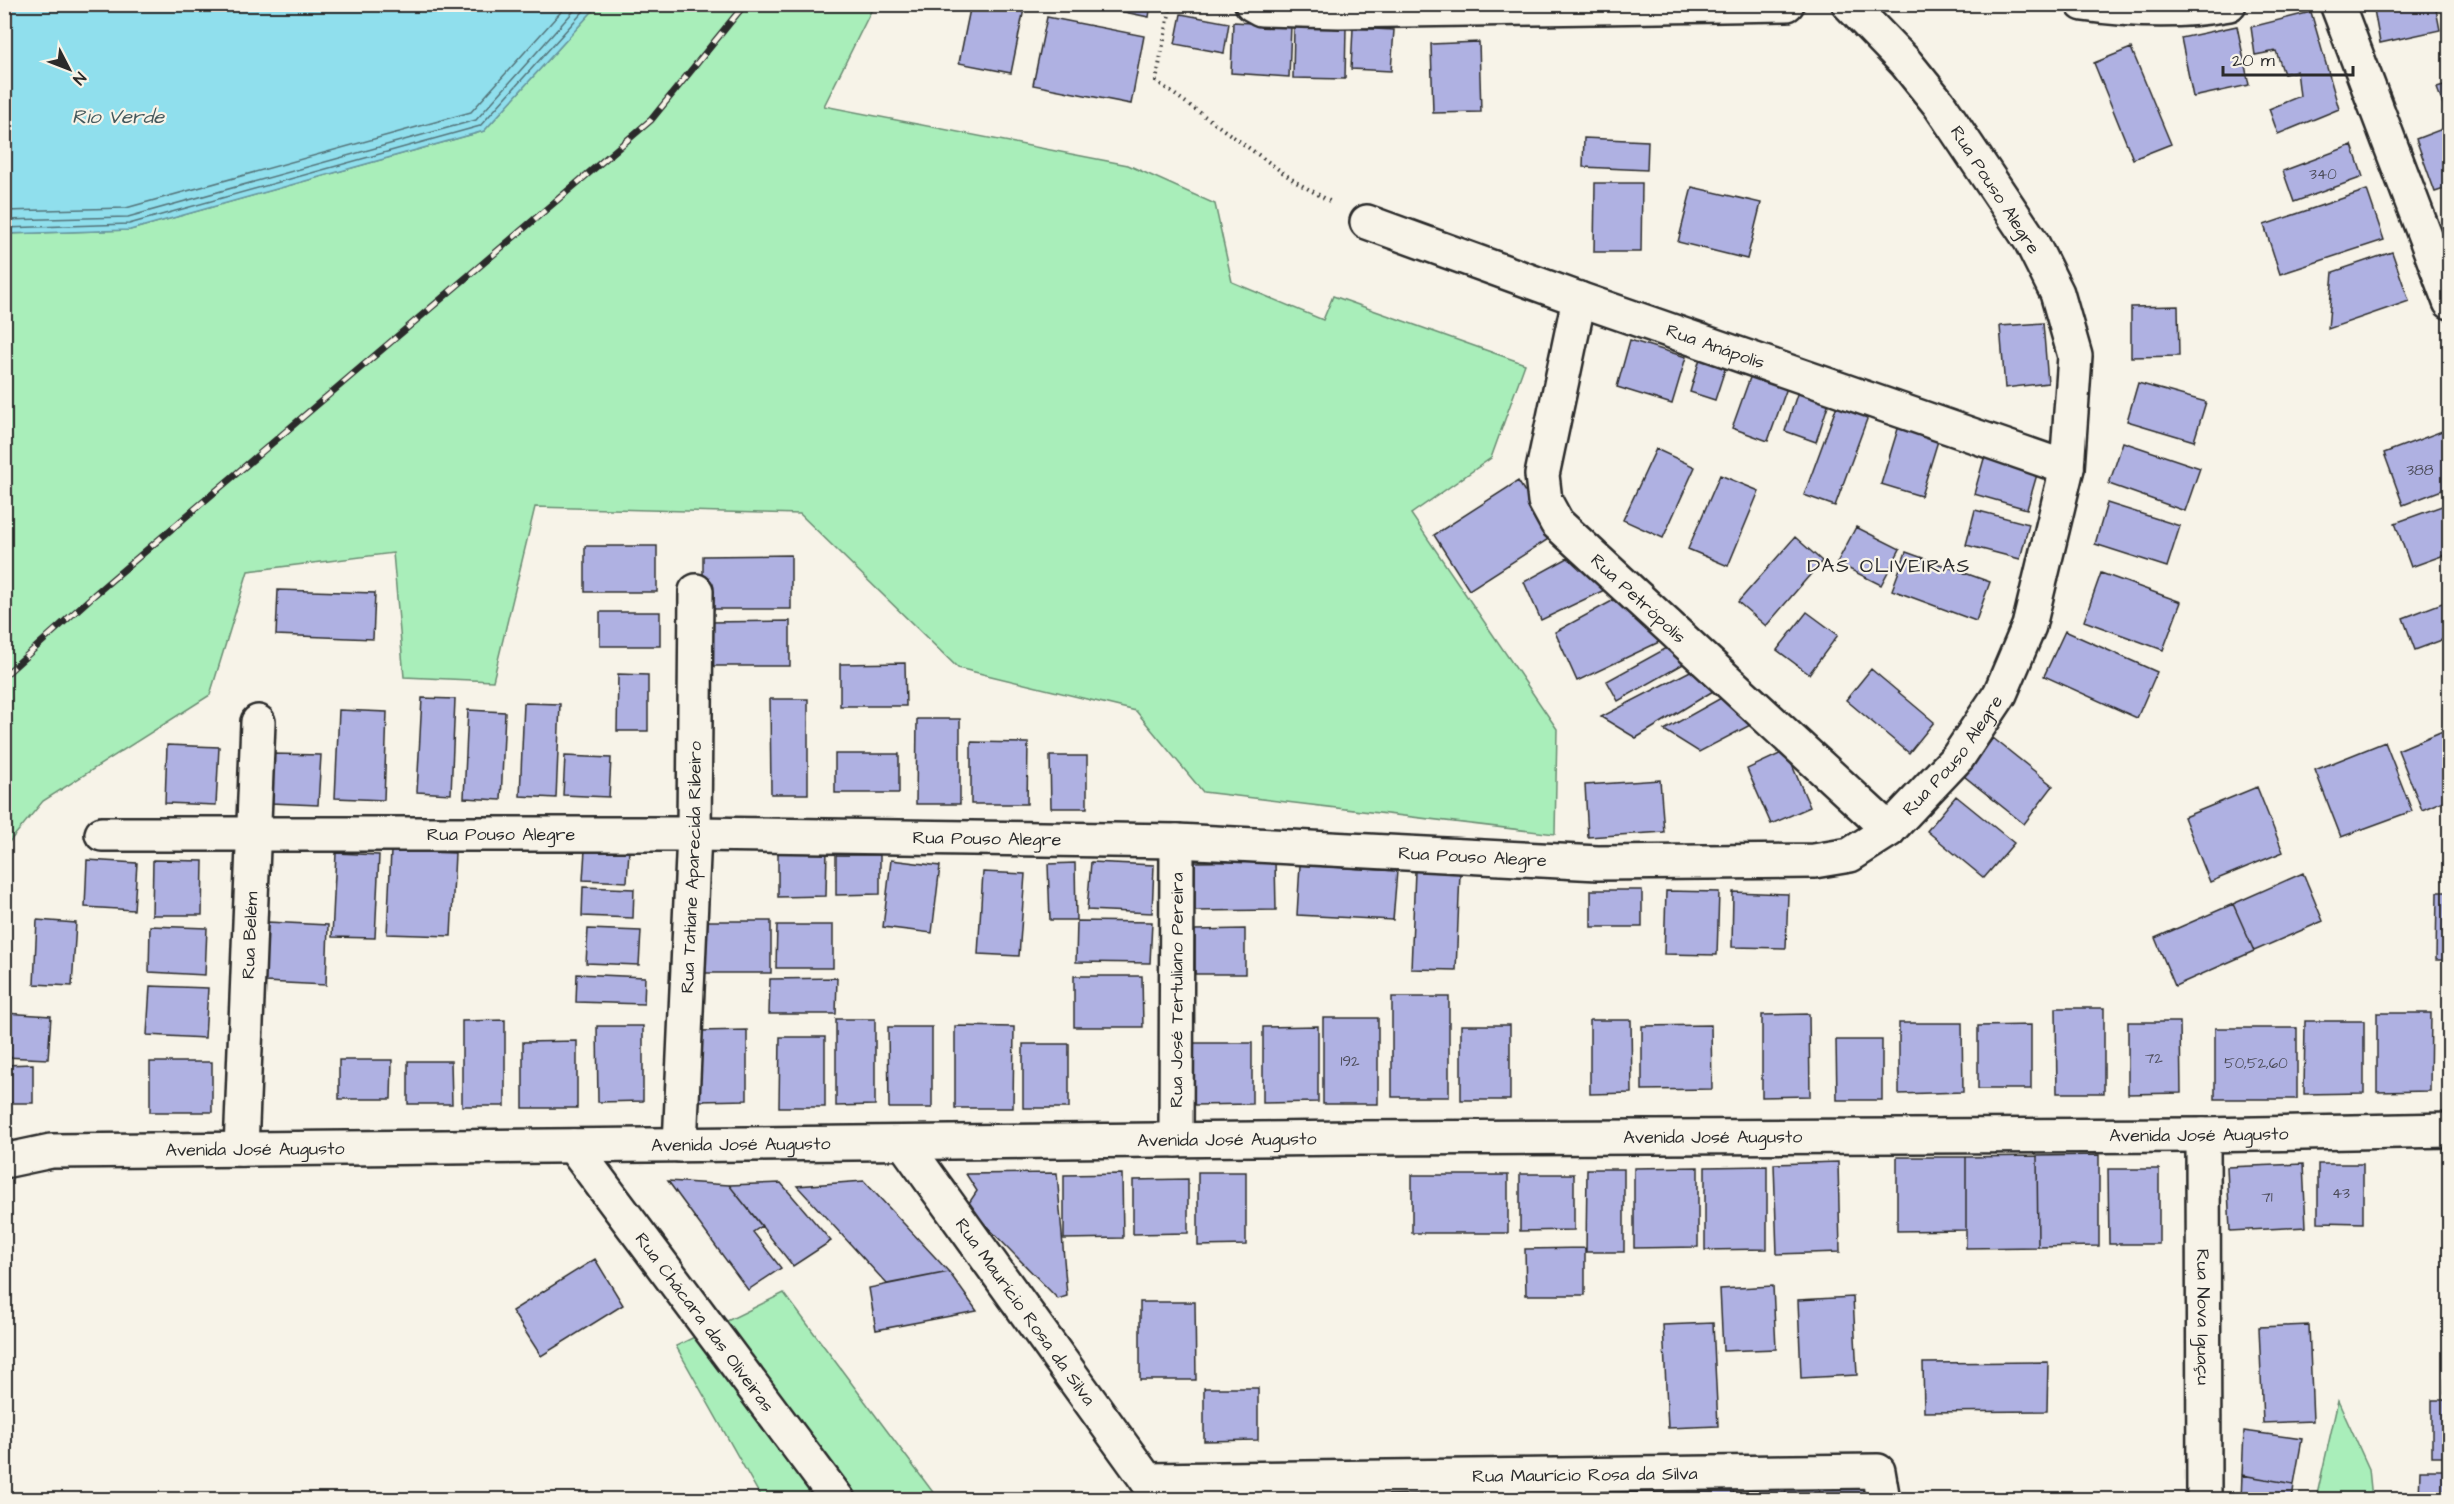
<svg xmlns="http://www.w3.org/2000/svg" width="2454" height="1504" viewBox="0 0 2454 1504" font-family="'Architects Daughter',sans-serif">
  <rect width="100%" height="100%" fill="#f7f3e8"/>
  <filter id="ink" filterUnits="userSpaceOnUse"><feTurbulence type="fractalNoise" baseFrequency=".0167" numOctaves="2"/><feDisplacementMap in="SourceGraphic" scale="12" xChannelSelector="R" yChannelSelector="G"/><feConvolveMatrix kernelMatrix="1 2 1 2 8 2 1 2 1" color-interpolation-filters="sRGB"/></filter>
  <g filter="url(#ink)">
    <path fill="#a9eeba" stroke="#6a8c72" stroke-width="1.5" d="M598 5H874L824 106 1128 165 1215 204 1232 282 1323 320 1333 296 1525 364 1491 458 1411 514 1557 729 1555 834 1203 792 1136 711 958 668 800 514 535 507 493 681 404 677 393 553 248 571 210 695 43 801 5 847V234L130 230 484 131Z
      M784 1293 938 1499H943H762L676 1346Z
      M2338 1401 2369 1469 2372 1499H2316Z"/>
    <path fill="#90dfed" stroke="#68979f" stroke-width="1.5" d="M4 5 5 4 598 5 484 131 130 230 5 234Z"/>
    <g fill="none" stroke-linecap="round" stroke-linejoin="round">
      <path stroke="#537379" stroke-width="1.5" d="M4 211 126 208 471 112 568 4
        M4 220 128 217 476 120 580 4
        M4 228 129 224 480 126 590 4"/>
    </g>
    <path fill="#afb1e2" stroke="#2b2b2b" stroke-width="1.5" d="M971 4H1025L1011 73 959 63Z
      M1085 4H1151L1149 17Z
      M2373 4H2435L2440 30 2380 43Z
      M2311 12 2339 109 2278 134 2269 109 2300 96 2297 71 2284 74 2276 51 2255 55 2251 27Z
      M1181 14 1229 23 1224 53 1175 44Z
      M1047 17 1144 36 1131 104 1033 85Z
      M1233 22 1291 25 1289 77 1231 73Z
      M1294 26 1346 27 1345 79 1293 78Z
      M2237 26 2249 85 2193 97 2181 38Z
      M1353 28 1394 30 1391 71 1351 69Z
      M1479 42 1481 112 1433 113 1431 44Z
      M2131 48 2171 144 2133 159 2094 63Z
      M2450 84V121H2449L2437 88Z
      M2450 126V187L2435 192 2416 139Z
      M1584 138 1648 141 1647 170 1583 167Z
      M2352 145 2363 177 2294 202 2283 171Z
      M1595 183H1642L1641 252H1594Z
      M1692 187 1761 203 1747 259 1678 242Z
      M2367 190 2384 240 2280 274 2264 225Z
      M2392 252 2409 301 2328 329 2333 272Z
      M2178 306 2179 356 2131 357V307Z
      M2043 323 2048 383 2005 388 2000 326Z
      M1630 340 1686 357 1672 404 1617 387Z
      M1701 355 1727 363 1715 400 1690 392Z
      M1752 372 1788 385 1768 441 1732 428Z
      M2138 383 2206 402 2194 441 2127 421Z
      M1800 385 1831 396 1816 442 1785 431Z
      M1839 400 1870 411 1835 506 1804 495Z
      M1901 419 1941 431 1921 496 1881 484Z
      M2450 428V487L2403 505 2384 453Z
      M2123 442 2200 468 2185 511 2109 484Z
      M1987 448 2040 464 2027 509 1974 494Z
      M1656 449 1695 467 1663 538 1623 520Z
      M1720 475 1759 491 1728 566 1688 549Z
      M1518 481 1553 536 1469 590 1434 535Z
      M2107 503 2180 526 2167 567 2095 544Z
      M2450 503V553L2411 567 2395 523Z
      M1975 510 2029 524 2020 559 1966 545Z
      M1856 527 1900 549 1881 585 1837 563Z
      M1795 537 1822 561 1766 626 1738 602Z
      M585 546H657V592H585Z
      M1906 552 1990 582 1976 621 1892 590Z
      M1577 553 1615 585 1541 620 1524 582Z
      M791 555V609H703V556Z
      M2101 573 2181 602 2163 650 2084 621Z
      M278 590 375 593 373 639 276 635Z
      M1625 594 1676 634 1577 681 1555 632Z
      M2450 600V637L2415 650 2403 618Z
      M600 612H660V646H600Z
      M1807 612 1838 635 1809 674 1777 650Z
      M790 621V666H707V622Z
      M2065 631 2157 672 2137 718 2044 676Z
      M1676 643 1687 662 1618 701 1607 681Z
      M905 663 906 706H840V664Z
      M1702 665 1723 685 1636 738 1601 717Z
      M1871 669 1934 722 1909 753 1846 700Z
      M618 674 648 675V731H617Z
      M1730 693 1756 722 1699 752 1664 730Z
      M422 698 455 699 451 794 417 792Z
      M770 699H808V794H771Z
      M524 703 560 704 556 798 520 796Z
      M339 710 387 712 384 800 335 798Z
      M468 710 505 712 501 800 464 798Z
      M917 719H960V804H916Z
      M2450 728V798L2422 810 2398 750Z
      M1993 738 2053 786 2024 824 1964 776Z
      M971 742 1028 743 1027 804H971Z
      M2385 742 2412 811 2341 837 2315 770Z
      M167 745 219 747 216 805 165 803Z
      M1786 751 1810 807 1771 824 1747 769Z
      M272 754 321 755 318 805 270 803Z
      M835 754H899V793H835Z
      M565 756 611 758 609 797 563 795Z
      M1050 756H1087V808H1051Z
      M1660 780 1664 832 1588 837 1585 785Z
      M2257 787 2283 852 2210 882 2184 817Z
      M1956 796 2014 843 1984 878 1927 831Z
      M778 848H827L826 896 778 897Z
      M585 850 629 851 627 882 583 880Z
      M391 851 455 853 451 936 387 934Z
      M336 853 379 855 375 938 332 937Z
      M836 855H880V894L836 895Z
      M87 860 137 863 134 910 85 907Z
      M153 860 203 861 202 915H152Z
      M891 860 940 866 932 933 883 927Z
      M1275 861 1276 910 1195 911V862Z
      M1091 862 1154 865 1152 913 1087 910Z
      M1075 863 1076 920H1050L1048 864Z
      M1300 865 1397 871 1393 920 1297 915Z
      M1415 871 1460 873 1456 970 1411 969Z
      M983 872 1025 874 1019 956 978 954Z
      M2303 873 2323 921 2254 951 2233 904Z
      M583 887 634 889 633 918 582 916Z
      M1591 890H1642V927H1591Z
      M1666 891 1719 892 1717 955 1664 954Z
      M1733 892 1788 894 1786 948 1732 947Z
      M2437 892H2450V960H2436Z
      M2233 904 2254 951 2175 986 2155 938Z
      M37 920 76 923 72 986 34 984Z
      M703 921H771V973H703Z
      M1077 921 1152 922 1150 963 1076 962Z
      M267 922 328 925 326 985 265 982Z
      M777 925H833V968H776Z
      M150 926 207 928 205 975 149 972Z
      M588 929 641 931 639 965 586 963Z
      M1245 929V974H1195V930Z
      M577 974 645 977 644 1004 576 1002Z
      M1074 976H1142L1143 1027H1074Z
      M837 978 836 1014H769L770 979Z
      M150 986 208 988 205 1038 147 1035Z
      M1392 997H1449V1097H1392Z
      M2446 1005H2450L2448 1091Z
      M2056 1008H2104V1093H2057Z
      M4 1013 51 1016 48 1059 4 1057Z
      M2377 1013H2431L2430 1091 2377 1092Z
      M1809 1014 1810 1096 1762 1097V1015Z
      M1323 1018H1378V1104H1323Z
      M836 1019H875V1105L836 1106Z
      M505 1020V1106H462V1021Z
      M1590 1020H1631L1632 1093 1590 1094Z
      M2305 1021H2364V1093L2304 1094Z
      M2128 1022H2180L2181 1093 2128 1094Z
      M1899 1023H1962L1963 1092 1899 1094Z
      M1461 1025H1510V1100H1461Z
      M1711 1025 1712 1089 1642 1090V1026Z
      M2031 1025V1089H1978V1026Z
      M597 1026H643V1101L598 1102Z
      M955 1026 1014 1027 1013 1108H955Z
      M1318 1026V1102L1263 1103V1027Z
      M888 1027H932V1108H889Z
      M2215 1028H2297V1099H2215Z
      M747 1030V1100L699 1101V1031Z
      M780 1037H825V1107H779Z
      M1836 1040H1882V1100H1837Z
      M577 1041V1108H523V1042Z
      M1194 1043H1252V1104L1194 1105Z
      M1023 1044H1069V1108H1023Z
      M339 1060H392L391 1099H339Z
      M408 1061H451L452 1104H408Z
      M150 1062H212V1112H150Z
      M33 1064V1103H4V1065Z
      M2099 1155V1246L2038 1247 2037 1156Z
      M2037 1156 2038 1247 1966 1248V1157Z
      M1897 1157H1966V1230L1897 1231Z
      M1838 1162 1840 1252 1777 1254 1774 1164Z
      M2303 1164 2306 1227 2230 1231 2227 1167Z
      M2318 1164H2363V1223L2318 1222Z
      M1767 1166V1249L1705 1250V1167Z
      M1698 1167V1247L1634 1248V1168Z
      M1587 1169H1624V1252H1586Z
      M2108 1169H2159V1244H2109Z
      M1198 1172H1246V1245L1198 1246Z
      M1057 1173 1067 1296 1058 1299 967 1206 977 1191 966 1174Z
      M1122 1174 1123 1238 1064 1239V1175Z
      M1520 1174H1574V1230L1520 1231Z
      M1412 1175H1508V1233H1412Z
      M1188 1179V1233L1133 1234V1180Z
      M668 1181 729 1185 762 1226 753 1232 781 1268 748 1290Z
      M864 1181 949 1272 887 1284 797 1186Z
      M781 1183 831 1241 793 1266 729 1185Z
      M1585 1248V1295H1526L1525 1249Z
      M595 1259 623 1305 541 1356 512 1311Z
      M949 1272 977 1311 876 1330 869 1288Z
      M2448 1284H2450V1394H2445Z
      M1773 1286 1776 1349 1723 1351 1720 1289Z
      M1853 1297 1857 1375 1801 1378 1798 1300Z
      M1140 1302H1195L1196 1380H1140Z
      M1713 1323 1718 1426 1668 1428 1663 1325Z
      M2309 1325 2313 1421 2263 1423 2259 1327Z
      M2048 1362 2047 1411 1924 1412 1923 1363Z
      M1204 1388H1258V1440L1204 1441Z
      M2432 1400H2450V1457H2432Z
      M2244 1431 2302 1439 2294 1484 2242 1475Z
      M2420 1470H2450V1500H2419Z
      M2242 1475 2294 1484 2292 1500H2241Z
      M1865 1477V1500H1820L1819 1478Z
      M1819 1478 1820 1500H1786L1785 1480Z
      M1733 1479 1734 1500H1688V1482Z
      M1785 1480 1786 1500H1747L1746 1481Z
      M1517 1489 1557 1491V1500H1517Z"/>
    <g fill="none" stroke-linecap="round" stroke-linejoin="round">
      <g stroke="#2b2b2b" stroke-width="38">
        <g id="minor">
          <path d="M1252 4 1261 9 1339 11 1787 4"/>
          <path d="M2083 4C2132 11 2180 13 2229 4"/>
          <path d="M2337 4 2450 302"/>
          <path id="s1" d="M1367 222 1579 299 2067 468"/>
          <path id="s2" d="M1579 299 1542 475 1545 501 1557 523 1889 830"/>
          <path id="s3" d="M102 834H694L1177 841 1598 863 1814 861 1850 855 1889 830 1958 757 2000 694 2029 626 2067 468 2075 356 2057 293 2031 241 1939 104 1906 63 1849 4"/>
          <path id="s4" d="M2203 1135 2204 1500"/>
          <path id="s5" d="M1176 1140 1177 841"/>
          <path id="s6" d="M904 1143 1159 1497"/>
          <path id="s7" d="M680 1145 694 834 696 591"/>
          <path id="s8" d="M573 1146 838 1500"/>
          <path id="s9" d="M241 1149 258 722"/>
          <path id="s10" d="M4 1161 51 1151 1354 1138 2203 1135 2450 1130"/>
          <path id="s11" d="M1147 1480 1878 1471 1883 1500"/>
        </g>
      </g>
      <path stroke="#2b2b2b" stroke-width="4" stroke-dasharray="1.5 4.5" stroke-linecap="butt" d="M1171 4 1156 81 1296 182 1333 203"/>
      <use href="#minor" stroke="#f7f3e8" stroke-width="33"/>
      <g stroke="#2b2b2b" stroke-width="7">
        <path id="rail" d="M4 676 94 595 651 120 745 4"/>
      </g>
      <use href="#rail" stroke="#f7f3e8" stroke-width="4.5" stroke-dasharray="14" stroke-linecap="butt"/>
    </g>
  </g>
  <g text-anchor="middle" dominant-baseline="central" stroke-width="4.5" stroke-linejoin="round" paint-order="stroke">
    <g font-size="15" fill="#4c4c59">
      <text x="2323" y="174">340</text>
      <text x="2420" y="470">388</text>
      <text x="2154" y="1058">72</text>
      <text x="1350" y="1061">192</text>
      <text x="2256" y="1063">50,52,60</text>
      <text x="2341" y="1193">43</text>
      <text x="2267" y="1197">71</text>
    </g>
    <g font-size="18" fill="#2b2b2b" stroke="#f7f3e8">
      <text transform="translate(1995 190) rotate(57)">Rua Pouso Alegre</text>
      <text stroke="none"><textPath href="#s1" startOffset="370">Rua Anápolis</textPath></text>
      <text stroke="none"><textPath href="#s2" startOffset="342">Rua Petrópolis</textPath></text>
      <text stroke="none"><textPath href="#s3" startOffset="1894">Rua Pouso Alegre</textPath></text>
      <text stroke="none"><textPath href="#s3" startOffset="399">Rua Pouso Alegre</textPath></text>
      <text stroke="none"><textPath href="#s3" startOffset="885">Rua Pouso Alegre</textPath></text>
      <text stroke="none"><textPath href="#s3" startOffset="1371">Rua Pouso Alegre</textPath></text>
      <text stroke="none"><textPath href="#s7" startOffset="278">Rua Tatiane Aparecida Ribeiro</textPath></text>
      <text stroke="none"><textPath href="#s9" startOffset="214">Rua Belém</textPath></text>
      <text stroke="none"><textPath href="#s5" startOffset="150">Rua José Tertuliano Pereira</textPath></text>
      <text stroke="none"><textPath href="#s10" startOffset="2196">Avenida José Augusto</textPath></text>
      <text stroke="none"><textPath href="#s10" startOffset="1710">Avenida José Augusto</textPath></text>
      <text stroke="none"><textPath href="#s10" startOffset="1224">Avenida José Augusto</textPath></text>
      <text stroke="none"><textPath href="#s10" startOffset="738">Avenida José Augusto</textPath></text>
      <text stroke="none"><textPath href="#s10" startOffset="252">Avenida José Augusto</textPath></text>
      <text stroke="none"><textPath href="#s6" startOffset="208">Rua Maurício Rosa da Silva</textPath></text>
      <text stroke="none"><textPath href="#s4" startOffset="182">Rua Nova Iguaçu</textPath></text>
      <text stroke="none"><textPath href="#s8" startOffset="220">Rua Chácara das Oliveiras</textPath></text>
      <text stroke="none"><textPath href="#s11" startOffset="438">Rua Maurício Rosa da Silva</textPath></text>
    </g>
    <g font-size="20" font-style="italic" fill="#44585c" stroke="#f7f3e8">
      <text x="118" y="117">Rio Verde</text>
    </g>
    <g font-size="20" letter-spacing="1.5" fill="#2b2b2b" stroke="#f7f3e8">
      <text x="1889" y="566">DAS OLIVEIRAS</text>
    </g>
  </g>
  <rect width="2454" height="1504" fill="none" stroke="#f7f3e8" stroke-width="24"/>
  <rect x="12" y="12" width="2430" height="1480" fill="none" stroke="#2b2b2b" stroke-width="2" filter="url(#ink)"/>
  <g transform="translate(69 69) rotate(132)" stroke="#f7f3e8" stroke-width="4.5" paint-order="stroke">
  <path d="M0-4.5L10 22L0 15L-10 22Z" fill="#2b2b2b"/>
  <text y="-9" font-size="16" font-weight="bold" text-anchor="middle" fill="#2b2b2b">N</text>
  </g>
  <path d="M2223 66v9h130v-9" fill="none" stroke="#2b2b2b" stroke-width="3"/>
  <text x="2232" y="66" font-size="18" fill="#2b2b2b" stroke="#f7f3e8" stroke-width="4.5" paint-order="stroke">20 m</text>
</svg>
